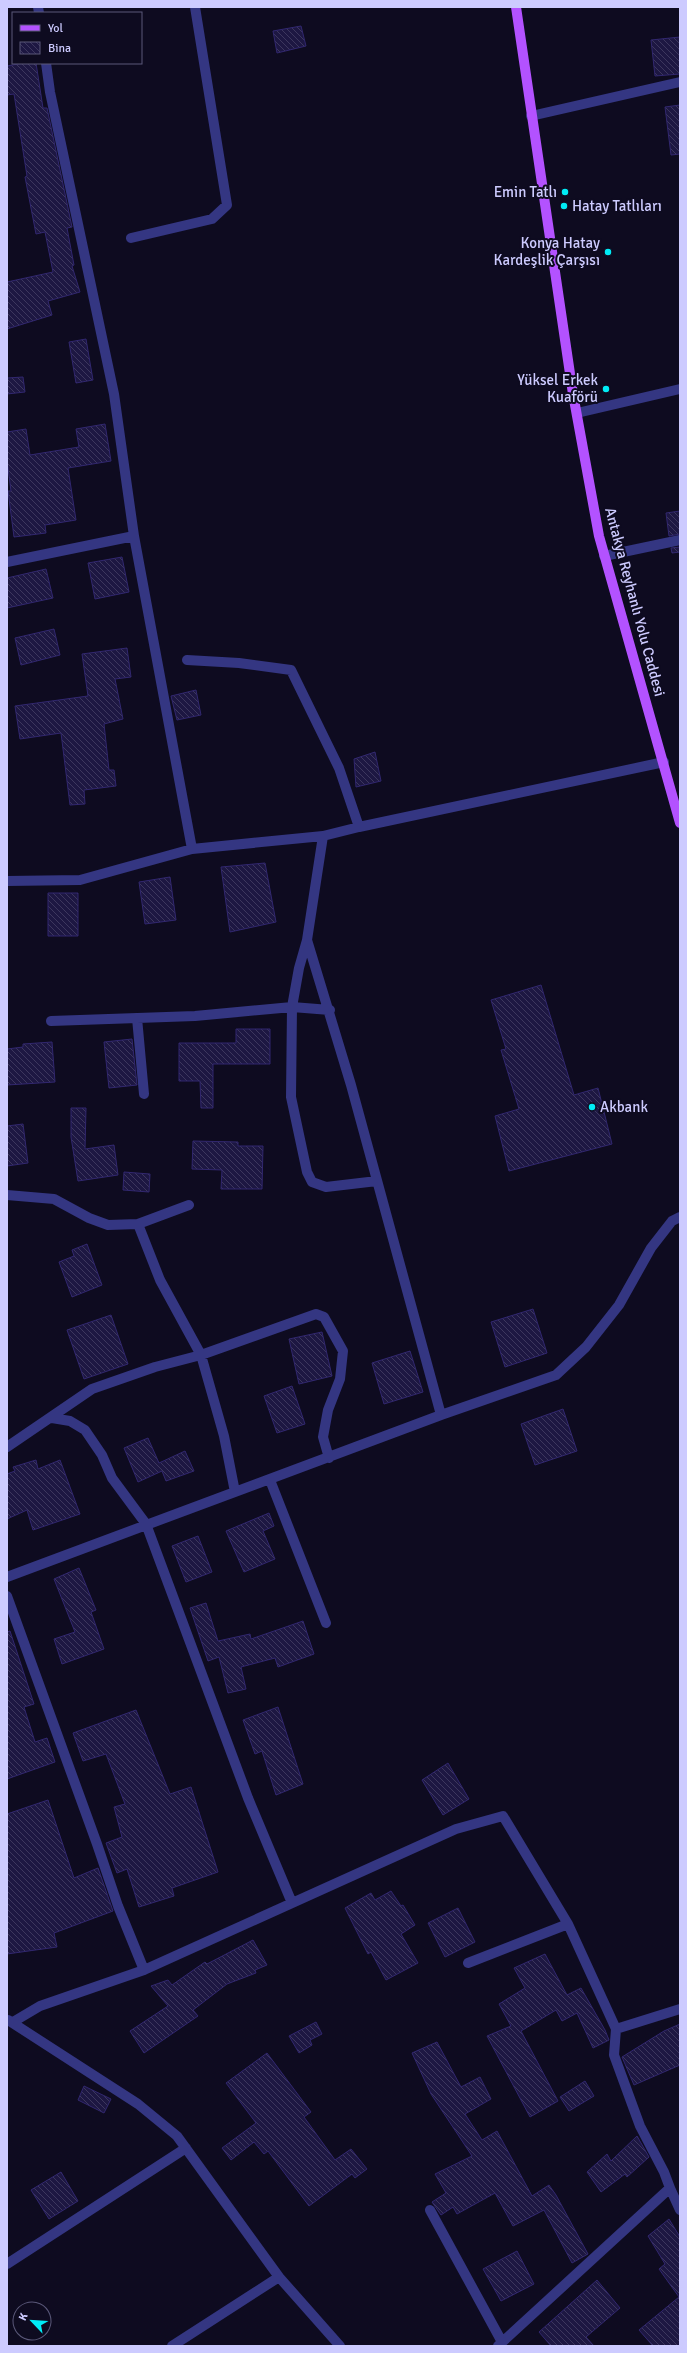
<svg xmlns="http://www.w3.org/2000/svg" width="687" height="2353" viewBox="0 0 687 2353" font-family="Signika,sans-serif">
  <defs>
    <pattern id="building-back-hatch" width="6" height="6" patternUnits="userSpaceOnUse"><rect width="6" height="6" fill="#1d1742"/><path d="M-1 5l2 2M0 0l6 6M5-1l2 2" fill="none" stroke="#3d375e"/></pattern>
  </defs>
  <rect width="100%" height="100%" fill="#0e0b20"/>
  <path fill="url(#building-back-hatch)" stroke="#31276f" d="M301 26 306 46 277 53 273 31Z
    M680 37V74L655 76 651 40Z
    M23 63H36L43 108H47L72 227 67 228 74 265 72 266 80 292 48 301 52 315 7 329V282L53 272 45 232 36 234 25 177 27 176 14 94 7 95V66Z
    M680 105V154L671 155 665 107Z
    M86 339 93 380 76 383 69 342Z
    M23 377 25 392 7 394V378Z
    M105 424 111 461 68 468 76 520 45 525 46 533 14 537 8 491H11L7 461V432L26 429 30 455 79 447 76 429Z
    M680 511V534L669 536 666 513Z
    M680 547V552L672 553 671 548Z
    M122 557 129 592 95 599 88 563Z
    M46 569 53 598 7 608V578Z
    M54 629 60 655 21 665 15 638Z
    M127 648 131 677 115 679 123 719 104 724 109 770H114L116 786 84 790 85 804 70 805 61 733 20 739 15 706 88 696 82 654Z
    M196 690 201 715 177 720 171 696Z
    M375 752 381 781 356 787 354 759Z
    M265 863 276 922 230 932 221 867Z
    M170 877 176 920 145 924 139 882Z
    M48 893H78V936H48Z
    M541 985 574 1095 598 1088 612 1144 509 1171 495 1116 519 1109 501 1050 506 1049 491 1000Z
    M236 1029H270V1064H213V1108H201L200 1081H179V1043H236Z
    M132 1039 137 1085 109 1088 104 1042Z
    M52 1042 55 1082 7 1085V1049L23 1047V1044Z
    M71 1108H86L85 1149 114 1145 118 1175 78 1181 71 1137Z
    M23 1124 28 1163 7 1166V1126Z
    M193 1141 238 1142V1146H263L262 1189H221L222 1170 192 1169Z
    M124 1172 150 1174 149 1192 123 1190Z
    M87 1244 102 1285 72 1297 59 1262 74 1256 72 1250Z
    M533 1309 547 1353 505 1367 491 1322Z
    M111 1315 128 1364 84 1379 67 1330Z
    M322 1332 332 1376 299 1384 289 1339Z
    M410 1351 423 1392 384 1404 372 1363Z
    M292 1386 305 1424 277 1433 264 1396Z
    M563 1409 577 1451 535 1465 521 1424Z
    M148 1438 159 1463 185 1451 194 1471 166 1481 162 1471 138 1482 124 1448Z
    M36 1460 38 1469 60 1460 80 1514 33 1530 27 1510 7 1519V1474L15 1471 13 1467Z
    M269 1513 274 1526 263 1531 275 1559 244 1572 226 1531Z
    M198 1536 212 1572 186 1582 172 1546Z
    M79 1568 96 1610 91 1612 104 1649 62 1664 54 1639 75 1632 54 1579Z
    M206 1603 218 1641 250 1634 251 1639 303 1621 314 1654 278 1667 275 1658 241 1667 246 1689 228 1693 219 1657 208 1661 190 1608Z
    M10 1631 34 1704 24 1707 35 1742 47 1738 55 1762 7 1779V1632Z
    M278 1707 303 1784 276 1795 262 1751 255 1754 243 1720Z
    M136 1710 170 1794 191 1787 218 1872 172 1888 174 1896 139 1907 127 1869 117 1873 106 1843 122 1837 114 1807 125 1804 106 1754 83 1761 73 1733Z
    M448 1763 469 1799 443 1815 422 1780Z
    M48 1800 74 1878 98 1868 113 1911 54 1933 57 1947 7 1954V1814Z
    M391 1891 401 1906 403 1905 415 1925 401 1934 418 1963 386 1980 371 1952 368 1954 345 1908 371 1893 375 1900Z
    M458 1908 475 1942 445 1957 428 1923Z
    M253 1940 267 1965 255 1970 256 1973 227 1984 193 2010 198 2016 144 2053 130 2031 168 2006 151 1986 168 1980 172 1985 205 1962 207 1964Z
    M545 1954 567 1995 581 1988 605 2030 609 2040 593 2048 577 2013 562 2021 556 2010 521 2031 558 2101 530 2117 487 2036 511 2026 499 2004 525 1988 514 1968Z
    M316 2022 322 2034 310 2040 312 2045 299 2053 289 2036Z
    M680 2024V2065L634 2085 622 2057 664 2031Z
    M437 2042 461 2087 480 2077 491 2099 465 2114 482 2140 497 2131 532 2196 549 2185 556 2195 588 2254 572 2263 544 2210 513 2226 495 2193 457 2214 453 2207 441 2215 432 2202 446 2193 435 2174 472 2156 431 2094 412 2053Z
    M267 2053 311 2112 304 2117 335 2160 351 2149 367 2169 355 2178 352 2174 309 2206 268 2151 264 2154 254 2142 231 2160 222 2148 256 2123 226 2083Z
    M585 2081 594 2096 569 2111 560 2097Z
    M84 2086 111 2099 104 2113 78 2100Z
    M637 2136 649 2157 627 2177 625 2174 601 2192 587 2172 607 2154 611 2161Z
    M61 2172 78 2201 49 2219 31 2190Z
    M669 2219 680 2237V2346H653L639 2330 679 2297 659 2269 665 2264 648 2236Z
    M517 2251 534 2284 501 2301 483 2269Z
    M597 2280 620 2308 586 2337 594 2346H551L539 2332Z"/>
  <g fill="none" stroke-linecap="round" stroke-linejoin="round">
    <path stroke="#343682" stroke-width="10" d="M38 7 39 13
      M46 63 50 92 114 394 134 536 192 849
      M531 116 680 82
      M131 238 212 219 227 205 195 7
      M577 413 680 389
      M604 556 680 540
      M7 562 134 536
      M187 660 239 663 291 670 339 768 359 827
      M323 836 359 827 664 762
      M7 881 80 880 192 849 323 836 307 940 351 1085 441 1415
      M307 940 299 968 292 1007 291 1097 307 1172 312 1182 326 1187 377 1181
      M137 1018 144 1094
      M51 1021 195 1016 292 1007 330 1010
      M7 1195 54 1199 89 1218 108 1225 138 1224 189 1205
      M138 1224 160 1280 201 1355 224 1436 235 1492
      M52 1418 70 1421 85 1430 102 1455 112 1478 146 1524 248 1798 292 1903
      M7 1447 92 1389 155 1367 201 1355 316 1314 324 1317 343 1351 340 1379 328 1410 323 1437 329 1458
      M270 1480 326 1623
      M7 1577 441 1415 556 1375 586 1347 619 1305 651 1248 672 1221 680 1217
      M7 1596 97 1844 118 1906 144 1970
      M468 1963 568 1924
      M8 2020 138 2104 177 2136 279 2277 340 2346
      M13 2022 40 2006 144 1970 456 1829 503 1816 568 1924 616 2029 614 2055 640 2126 664 2172 670 2188 498 2346
      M616 2029 680 2009
      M670 2188 680 2210
      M430 2210 502 2342
      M7 2264 186 2148
      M172 2346 279 2277"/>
    <path stroke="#b352ff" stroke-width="10" d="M516 7 573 394 599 536 680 823"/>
  </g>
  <g fill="#00ecf6" stroke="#0e0b20" stroke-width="1.5">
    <circle cx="565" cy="192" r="4"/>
    <circle cx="564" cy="206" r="4"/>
    <circle cx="608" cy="252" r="4"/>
    <circle cx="606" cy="389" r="4"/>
    <circle cx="592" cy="1107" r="4"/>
  </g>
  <g text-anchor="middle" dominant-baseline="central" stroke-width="4" stroke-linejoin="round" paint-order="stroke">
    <g font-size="15" fill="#cdcbff" stroke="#0e0b20" text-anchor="end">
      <text x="557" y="192">Emin Tatlı</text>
      <text x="572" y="206" text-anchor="start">Hatay Tatlıları</text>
      <text x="600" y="243">Konya Hatay<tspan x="600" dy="17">Kardeşlik Çarşısı</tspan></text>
      <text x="598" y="380">Yüksel Erkek<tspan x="598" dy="17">Kuaförü</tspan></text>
      <text x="600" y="1107" text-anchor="start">Akbank</text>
    </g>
    <g font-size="15" fill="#cdcbff" stroke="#0e0b20">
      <text transform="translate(635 602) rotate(75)">Antakya Reyhanlı Yolu Caddesi</text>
    </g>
  </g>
  <rect width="687" height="2353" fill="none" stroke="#cdcbff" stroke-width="16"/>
  <rect x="12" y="12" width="130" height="52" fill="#0e0b20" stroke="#5a5879"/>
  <rect x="20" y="25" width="20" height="6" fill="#b352ff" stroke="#5a5879"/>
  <text x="48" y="32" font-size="12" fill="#cdcbff">Yol</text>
  <rect x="20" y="42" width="20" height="12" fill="url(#building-back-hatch)" stroke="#5a5879"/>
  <text x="48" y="52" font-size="12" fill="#cdcbff">Bina</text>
  <g transform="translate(32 2321) rotate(295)"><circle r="19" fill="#0e0b20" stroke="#5a5879"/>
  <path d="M0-3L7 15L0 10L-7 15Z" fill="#00ecf6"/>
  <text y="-6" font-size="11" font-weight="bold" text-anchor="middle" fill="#cdcbff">K</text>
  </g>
</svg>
